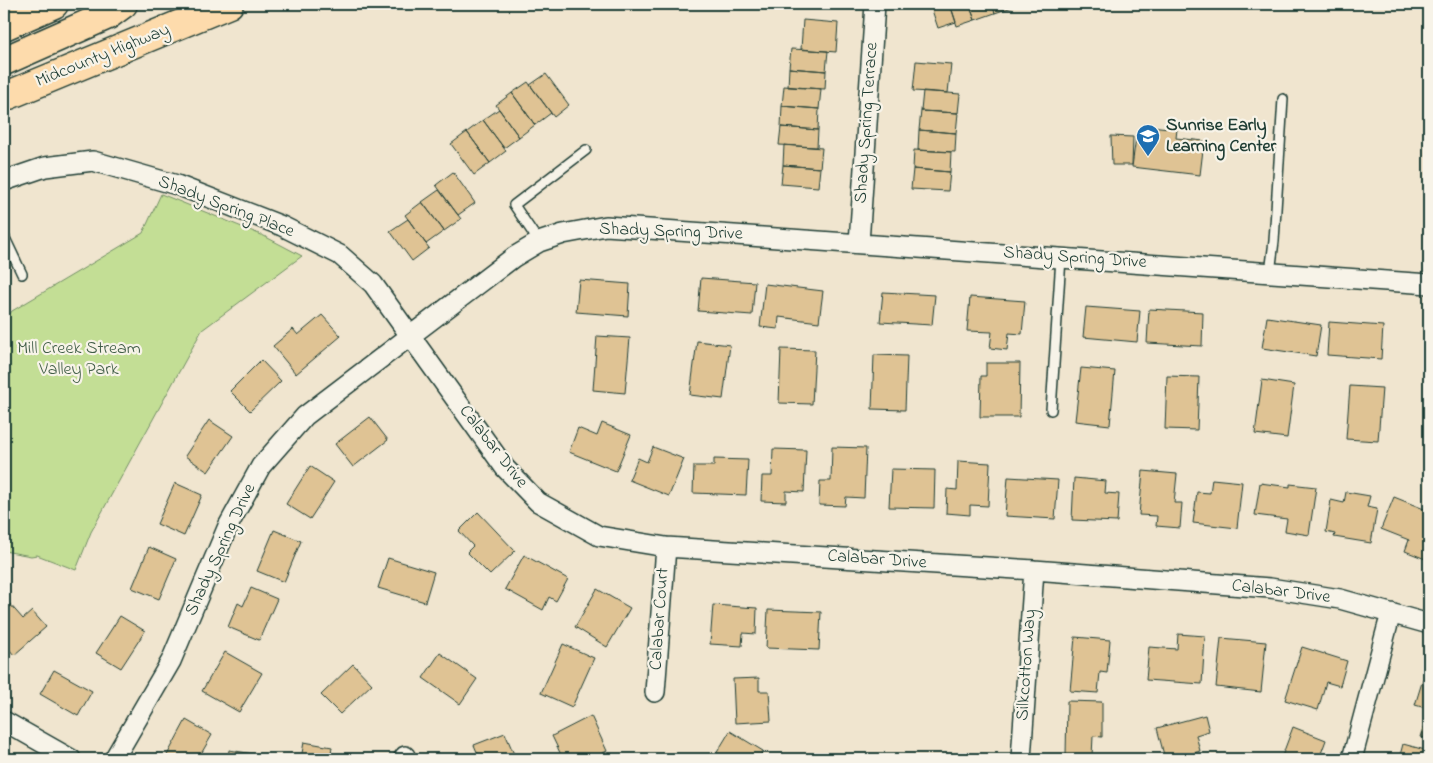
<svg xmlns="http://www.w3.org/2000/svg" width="1433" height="763" viewBox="0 0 1433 763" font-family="'Indie Flower',sans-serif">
  <rect width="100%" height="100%" fill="#f0e5cf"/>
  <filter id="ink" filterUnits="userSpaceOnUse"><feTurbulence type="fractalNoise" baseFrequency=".02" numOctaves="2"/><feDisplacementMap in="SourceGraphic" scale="10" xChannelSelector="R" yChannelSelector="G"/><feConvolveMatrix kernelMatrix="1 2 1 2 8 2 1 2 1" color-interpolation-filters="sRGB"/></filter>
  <g filter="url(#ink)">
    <path fill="#c3de95" stroke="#718e64" d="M161 194 264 236 302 256 202 330 91 532 76 570 37 555 31 556 4 551V321L12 311 143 233Z"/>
    <path fill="#dfc394" stroke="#1f3d34" d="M930 4H950L956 22 938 28Z
      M950 4H969L975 20 957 26Z
      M969 4H992L995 13 975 20Z
      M992 4H1011L1012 7 995 13Z
      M803 20 838 23 836 52 801 49Z
      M791 49 828 51 826 71 789 68Z
      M916 61 951 64 948 93 913 91Z
      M789 68 826 71 825 89 788 87Z
      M546 74 569 105 554 117 530 85Z
      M528 82 551 113 535 125 512 93Z
      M784 86 821 89 819 109 782 106Z
      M923 91 960 94 958 113 921 111Z
      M512 93 535 125 519 137 496 105Z
      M782 106 819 109 818 130 781 127Z
      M499 109 519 137 504 148 483 120Z
      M921 111 958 113 956 133 919 130Z
      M483 120 506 151 490 163 467 132Z
      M1151 126 1177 129 1176 138 1204 141 1200 175 1132 167 1136 137 1150 138Z
      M781 127 818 130 817 147 779 145Z
      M919 130 956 133 955 152 918 150Z
      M467 132 490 163 474 175 451 144Z
      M1111 136 1133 137 1132 165H1112Z
      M784 145 822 148 820 168 783 165Z
      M914 150 951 152 950 172 913 169Z
      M783 165 820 168 818 187 781 184Z
      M913 169 950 172 948 191 911 189Z
      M453 172 475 203 458 215 436 185Z
      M439 190 461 219 444 231 422 202Z
      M422 202 444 231 426 244 405 215Z
      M408 219 429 248 412 261 390 231Z
      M701 278 755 282 752 315 698 311Z
      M579 280 630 284 628 316 576 312Z
      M765 284 823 291 819 322 779 317 778 329 760 327Z
      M883 292 935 295 932 325 880 322Z
      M970 297 1025 301 1022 334 1009 333 1007 350 990 348 992 332 967 331Z
      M1086 307 1140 311 1137 342 1083 337Z
      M1149 309 1203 312 1202 346 1147 343Z
      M322 315 341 336 296 374 273 346 293 329 298 335Z
      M1267 317 1321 325 1316 356 1262 348Z
      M1329 322 1383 326 1381 359 1327 355Z
      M597 336 630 338 625 393 593 390Z
      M697 341 730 345 723 399 690 395Z
      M781 349 815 350 812 404 779 403Z
      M874 355 907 356 905 410 872 409Z
      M261 360 281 381 250 411 230 391Z
      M986 363H1020L1019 417H980L981 376H986Z
      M1081 368 1115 371 1110 425 1075 421Z
      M1167 376 1199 377 1197 430 1165 429Z
      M1262 380 1294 385 1287 438 1255 434Z
      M1350 386 1382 388 1378 441 1346 439Z
      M370 417 388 440 353 467 335 444Z
      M209 420 233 436 208 472 185 456Z
      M602 423 631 435 616 471 569 452 578 428 597 436Z
      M653 447 684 459 669 496 629 480 638 458 647 462Z
      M832 447 866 448 864 498 846 497 845 506 819 505 820 481H831Z
      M773 449 806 450 804 492 786 491V502L761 501 762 476H772Z
      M714 459 748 460 746 495 693 493 694 466H714Z
      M958 461 990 463 988 506 970 505V515L946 513 947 489 957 490Z
      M310 466 334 482 310 519 286 504Z
      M891 469 935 470 934 508 889 507Z
      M1143 471 1177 474 1174 503H1182L1180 528 1156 526 1157 516 1139 515Z
      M1008 477 1058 480 1055 519 1005 516Z
      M1074 478 1106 481 1105 493 1119 494 1117 522 1072 520Z
      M1212 479 1242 482 1237 528 1193 523 1197 492 1210 493Z
      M175 483 202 495 184 536 157 524Z
      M1260 483 1290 487V484L1316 487 1309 535 1285 531 1287 519 1255 515Z
      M1346 492 1370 496 1367 507 1377 509 1371 543 1334 537 1335 534 1326 532 1331 500 1344 503Z
      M1394 497 1429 511V556L1428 560 1405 551 1409 540 1381 529Z
      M478 512 515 551 490 575 467 552 473 546 459 531Z
      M274 530 301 541 284 582 257 571Z
      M149 547 176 559 159 599 132 588Z
      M524 555 568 579 556 601 549 597 543 610 505 589Z
      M388 558 434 572 425 602 378 588Z
      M251 588 277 599 259 640 228 627 238 603 243 606Z
      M597 589 630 608 607 647 575 627Z
      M8 602 23 619 32 611 46 627 14 655 4 643V606Z
      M713 605 757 608 756 634 743 633 742 646 710 644Z
      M768 610 821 612 819 650 766 648Z
      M120 616 145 631 121 668 96 653Z
      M1178 634 1205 636 1202 684 1146 680 1149 647 1177 649Z
      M1075 637 1110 640 1107 673 1100 672 1098 693 1070 691Z
      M1221 638 1266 642 1261 692 1216 687Z
      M563 644 594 658 572 707 541 693Z
      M1302 647 1347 661 1340 686 1326 682 1318 710 1285 700Z
      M225 652 262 673 239 712 202 691Z
      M440 653 477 679 460 704 423 678Z
      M353 664 372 684 340 714 321 695Z
      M54 670 92 691 78 716 40 694Z
      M759 678V691H769L771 721 735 723 733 679Z
      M1423 679 1429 681V739L1420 737 1429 709 1415 705Z
      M1067 701 1102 702V737L1093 736 1092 756H1066Z
      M1205 715 1209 731 1196 735 1200 751 1191 754 1192 759H1165L1157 728Z
      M591 716 607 751 599 755 601 759H563L552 736Z
      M186 720 212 735 198 759H165Z
      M1293 727 1326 740 1319 759H1281Z
      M730 731 763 751 758 759H713Z
      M505 733 516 759H480L474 745Z
      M304 742 332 747 330 759H301Z
      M1403 744 1429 751V759H1399Z
      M229 750 272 757V759H228Z"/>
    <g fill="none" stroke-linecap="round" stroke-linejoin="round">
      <g stroke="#1f3d34" stroke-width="12">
        <path id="service" d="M4 236 22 274
          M539 242 514 205 586 150
          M1270 273 1274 241 1283 99
          M1051 410 1061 258"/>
      </g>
      <g stroke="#1f3d34" stroke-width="22">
        <path id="minor" d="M4 181 45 167 93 161 177 185 282 226 340 255 373 284 505 468 538 502 599 536 666 547 1034 570 1270 588 1340 599 1429 624
          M859 243 875 4
          M655 692 666 547
          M4 721 71 759
          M114 759 171 661 228 526 261 466 305 416 514 257 539 242 563 234 606 226 1429 284
          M403 759 405 756
          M1021 759 1034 570
          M1352 759 1391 613"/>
      </g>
      <g stroke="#1f3d34" stroke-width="31">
        <path id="primary" d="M4 26 54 4
          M4 61 108 15 123 4
          M4 97 229 4"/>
      </g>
      <use href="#service" stroke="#f7f3e8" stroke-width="9"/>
      <use href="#minor" stroke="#f7f3e8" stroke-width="19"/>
      <use href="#primary" stroke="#fddbac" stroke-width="28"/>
    </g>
  </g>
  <defs>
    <g id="school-pin" transform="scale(1.25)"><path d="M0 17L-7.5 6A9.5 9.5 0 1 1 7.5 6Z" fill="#1f6fb2" stroke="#f7f3e8"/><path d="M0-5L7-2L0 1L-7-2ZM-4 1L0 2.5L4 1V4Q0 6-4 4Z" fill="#fff"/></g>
  </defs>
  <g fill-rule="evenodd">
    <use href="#school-pin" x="1148" y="136"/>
  </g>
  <g text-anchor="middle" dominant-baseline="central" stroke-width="4.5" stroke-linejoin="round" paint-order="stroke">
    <g font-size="18" fill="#1f3d34" stroke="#f7f3e8">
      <text transform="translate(103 56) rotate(-22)">Midcounty Highway</text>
      <text transform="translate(867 123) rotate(-86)">Shady Spring Terrace</text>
      <text transform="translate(226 207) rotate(21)">Shady Spring Place</text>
      <text transform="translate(671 232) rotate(2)">Shady Spring Drive</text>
      <text transform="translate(1075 258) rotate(4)">Shady Spring Drive</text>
      <text transform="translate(493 447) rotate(52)">Calabar Drive</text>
      <text transform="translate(221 550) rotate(-65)">Shady Spring Drive</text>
      <text transform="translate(877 560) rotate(4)">Calabar Drive</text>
      <text transform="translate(1281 592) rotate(7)">Calabar Drive</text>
      <text transform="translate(660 619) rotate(-86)">Calabar Court</text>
      <text transform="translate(1027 665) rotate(-86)">Silkcotton Way</text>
    </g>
    <g font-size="18" font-weight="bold" fill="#1f3d34" stroke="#f7f3e8" text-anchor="start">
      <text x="1166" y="126">Sunrise Early<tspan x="1166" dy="21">Learning Center</tspan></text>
    </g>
    <g font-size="18" fill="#405d47" stroke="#f7f3e8">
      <text x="79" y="349">Mill Creek Stream<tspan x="79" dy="21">Valley Park</tspan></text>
    </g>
  </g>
  <rect width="1433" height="763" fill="none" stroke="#f7f3e8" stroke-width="20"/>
  <rect x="10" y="10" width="1413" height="743" fill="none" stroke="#1f3d34" stroke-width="2" filter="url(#ink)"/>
</svg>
